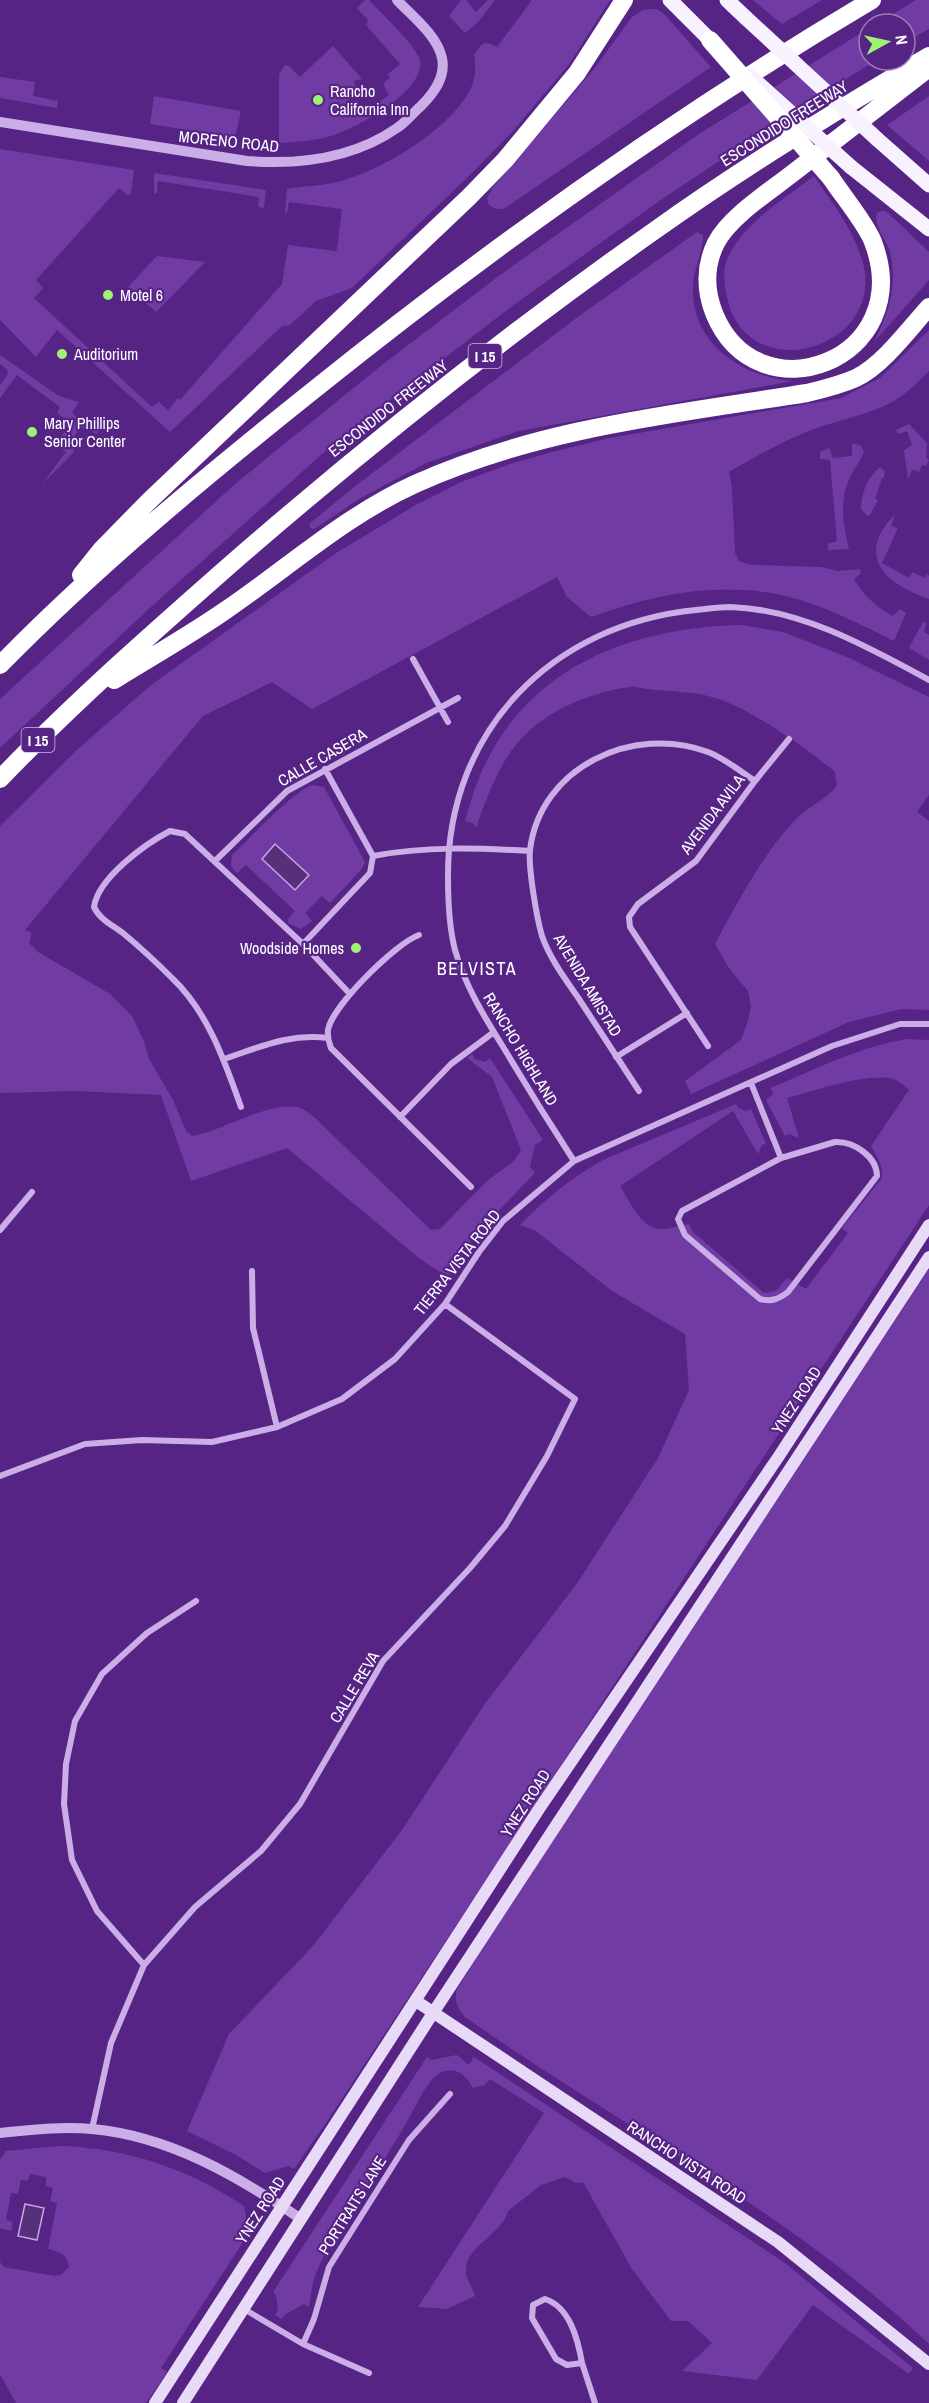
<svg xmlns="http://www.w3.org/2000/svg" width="929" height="2403" viewBox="0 0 929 2403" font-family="'Archivo Narrow',sans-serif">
  <rect width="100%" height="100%" fill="#562485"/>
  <path fill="#703ca4" d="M365 0H369C380 12 417 47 420 60 426 90 359 127 334 135 316 141 297 142 279 143V74L285 65H288L300 77 333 46 362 79 354 81 357 95 348 97 349 102 358 100 359 106 365 112 389 95 383 84 390 77 388 74 400 64 366 25 368 20 357 8Z
    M461 0H466L476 12 488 0H495L479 21 465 33 449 16Z
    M532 0H610L570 63 513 131 474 171 352 288 316 301 290 325 282 326 170 432 57 330 36 357 0 320V149L134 170 131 194 128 195 120 189H118L36 280 43 288 34 298 152 407 159 402 168 410 178 398 180 400 282 284 288 245 336 251 337 249 342 209 289 202 287 213H285L287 189C304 186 321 186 337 182 380 172 449 130 470 90 476 79 476 66 474 54 484 42 483 40 497 47Z
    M753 0H822L782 24Z
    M916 0H929V29L905 43V24H876Z
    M651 9H657L665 15 711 67 508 206C499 211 496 210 488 204L487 198 493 187 594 69 632 17 643 10Z
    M869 28V60H877L810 101 665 197 515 304 339 439 152 606 0 748V699L235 484 382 365 500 275 699 134Z
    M0 77 35 82 33 96 58 101 57 108 0 98Z
    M154 96 241 111 235 138 150 124Z
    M929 96V161L887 125Z
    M154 173 266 190 264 208 258 207 259 197 158 181 157 193 154 194Z
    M814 176C833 204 854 230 863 263 885 349 750 388 728 301 724 287 722 270 728 257 745 222 784 199 814 176Z
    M881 211H886L929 252V280L874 342C889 312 898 286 890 252 886 239 873 226 877 213Z
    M697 232 703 235C703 252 694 268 693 285 690 343 741 377 793 381L519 431 426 463 359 499 314 529H311L309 524 354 487 575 319Z
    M157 256 205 262 156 312 128 287Z
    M929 330V371C918 382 907 393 894 401 869 415 838 420 811 430 783 441 755 457 729 472L732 489 735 553 739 561 752 565 821 567 837 571 860 569 861 573 854 579C863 595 877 608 893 616L900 609 906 613 894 641C855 622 814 600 771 593 708 583 649 596 591 617L567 597 557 577 312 709 272 682 203 716 25 930 32 933 29 943 38 952 110 994 132 1016 144 1041 149 1059 173 1100 186 1131 192 1136C221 1132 275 1097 302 1109 306 1110 310 1115 314 1117L431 1230 440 1229 488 1180 514 1161 521 1150 492 1077 467 1058 472 1054 475 1059 485 1062 490 1058 543 1140 535 1145 530 1167 535 1173 475 1235 448 1277 420 1259 287 1148 191 1181 161 1095 76 1091 0 1093V826L78 749 151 685 336 553 414 506 461 482 513 463 556 451 610 438 841 398 880 378Z
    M0 355 59 396 79 402 72 413 93 428 100 421 104 422 97 434 81 427 69 444 74 450 73 453 42 484 66 452 56 444 71 423 57 413 60 407 17 375 0 398V385L8 374 7 369 0 364Z
    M909 424 927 443 926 458 929 460 926 466 922 465 919 472 913 469 908 479 904 450 912 445 907 431 898 434 896 430Z
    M852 443 861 446 864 452C860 463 852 471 848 482 839 504 844 527 849 549L828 550V544L837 541 830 460 820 459V452L829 448 833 458 852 456Z
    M880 467 885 471 884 478H882L875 499 878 500 870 515 867 516 861 509C861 493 868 477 880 467Z
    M895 515 891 526 898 528 882 563 909 578 912 572 925 578 927 574 929 576V599C919 595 908 591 899 585 868 566 870 538 895 515Z
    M923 622 927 623 924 632 929 635V660L909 648Z
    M741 625 783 632 847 657 929 697V795L917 812 929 821V1010L902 1009 849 1022 691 1094 685 1081 741 1040 748 1021 751 1006 748 991 729 968 715 944C735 906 766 849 797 818 809 806 826 800 837 786L835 772C805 747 755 712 719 699 695 691 672 692 647 689 641 689 636 686 630 687 587 693 542 712 515 746 499 765 484 804 476 828L473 823 465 821C469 807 473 792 479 778 525 667 629 628 741 625Z
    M313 785 324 787 365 862 361 870 330 903 322 896 305 913 312 921 301 929 288 923V919L295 911 246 865 237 873C230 868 230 862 233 854 251 837 293 791 313 785Z
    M907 1039 929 1040V1205L328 2120 294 2169 288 2166 265 2173 236 2155 187 2131 229 2034 313 1946 402 1830 484 1705 578 1582 658 1458 689 1390 685 1334 612 1291 536 1231 520 1225C545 1199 571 1178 603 1160L736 1104 738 1108 746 1111 751 1109 766 1144 762 1145 758 1154 733 1111 620 1186C629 1200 642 1230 661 1229 670 1229 680 1226 689 1224L693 1232 764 1293 776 1291 787 1278 806 1289 848 1233 842 1228 882 1178C883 1165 877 1157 871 1146L909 1090C905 1086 899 1081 893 1079 868 1072 813 1091 787 1098L799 1138 789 1134 785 1136 766 1100 773 1094 771 1088C816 1069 859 1047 907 1039Z
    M929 1269V2344C791 2213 619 2125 465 2017 457 2008 455 2003 456 1991L483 1947Z
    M457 2055 469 2065 474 2057 785 2263 913 2368 909 2374 813 2305 757 2380 682 2371 712 2343 688 2321H671L632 2269 583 2182 576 2183 565 2177 541 2185 508 2211C502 2236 464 2245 466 2273 467 2280 473 2289 475 2296L447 2309 418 2307 544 2113 490 2079 485 2085 473 2088C467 2075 454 2065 440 2073 428 2079 416 2106 409 2118 381 2170 341 2216 317 2271 312 2282 311 2295 309 2307L304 2304 284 2315 282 2319 275 2315 278 2310 276 2295 273 2292 427 2057 431 2060Z
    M60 2146C127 2148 189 2169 244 2206L249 2233 161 2368 167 2372 146 2403H16L0 2374V2262L4 2267 54 2276 61 2275 69 2267C68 2254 59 2252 48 2249L57 2203 50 2201 53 2188 46 2186V2177L30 2174 28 2181 21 2180 18 2194 11 2193 6 2220 13 2222 11 2231 0 2228V2160L6 2151Z"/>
  <path fill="#563078" stroke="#c5a3e9" stroke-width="1.5" d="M275 844 309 875 295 890 262 859Z
    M25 2204 44 2208 37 2240 18 2236Z"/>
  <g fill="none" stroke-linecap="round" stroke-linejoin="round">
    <path stroke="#cbaee8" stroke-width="6" d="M413 659 448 722
      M373 856C425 846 478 848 530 851
      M215 861 287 791 458 698
      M419 935C396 943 332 1006 328 1030 327 1037 329 1042 331 1048L471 1187
      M303 944 370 873 373 856 325 769
      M708 1046 630 927 629 917 638 904 696 861 755 781 789 739
      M616 1057 687 1013
      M224 1059C260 1047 290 1033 328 1038
      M751 1083 781 1158
      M639 1091C619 1060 599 1030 579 999 566 980 550 959 542 936 537 919 528 868 530 850 540 767 633 724 708 752 724 758 740 771 755 781
      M241 1107C225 1062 208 1012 172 978 157 963 141 948 124 934 114 926 99 919 94 907 98 878 145 844 170 831L185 834 303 944 350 994
      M400 1117 451 1064 494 1032
      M835 1142C854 1141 877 1157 877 1176L788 1292C779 1299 772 1302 760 1299L685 1235 678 1219 682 1211 781 1158Z
      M574 1161C550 1124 527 1087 505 1050 485 1018 465 986 455 950 449 927 448 901 448 877 447 731 552 624 696 610 707 609 719 607 730 607 801 609 868 647 929 680
      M0 1230 32 1192
      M252 1271 253 1328 277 1427
      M0 1476 85 1444 142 1440 212 1442 277 1427 342 1399 395 1359 445 1304 479 1252 503 1221 574 1161 832 1046 900 1024H929
      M144 1965 97 1911 72 1860 64 1804 66 1764 75 1721 102 1674 147 1633 196 1601
      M92 2129 111 2043 144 1965 195 1907 261 1851 300 1804 383 1661 470 1568 505 1526 547 1456 575 1399 445 1304
      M545 2299C570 2307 578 2340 582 2363L567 2365 556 2359 532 2318 533 2305Z
      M244 2309 303 2344 369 2373
      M303 2344 314 2319 329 2267 409 2140 450 2094
      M582 2363 595 2403"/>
    <path stroke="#cbaee8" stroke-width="10" d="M0 122 247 161C299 165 354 158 397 128 406 122 413 113 421 106 434 93 446 77 442 58 437 35 412 16 397 0
      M0 2133C30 2130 62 2126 92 2129 170 2136 239 2177 301 2219"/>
    <path stroke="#e8d9f7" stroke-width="12" d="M416 2001 778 2242 929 2364
      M155 2403 539 1809 779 1456 929 1225
      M183 2403 433 2013 929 1257"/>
    <path stroke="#f8f1fe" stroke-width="15" d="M670 0 710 40
      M727 0 746 18
      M877 139 929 185
      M851 167 929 229"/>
    <path stroke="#fff" stroke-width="18" d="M831 178C842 195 867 225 873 242 918 360 757 420 714 313 705 290 705 265 716 243 729 217 770 191 793 173 838 138 884 103 929 68
      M81 575 101 550 149 501 469 197 505 160 577 73 624 0
      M0 665C98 565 206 476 315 389 492 247 677 115 872 0
      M114 680C151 657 190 635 226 610 289 567 345 516 415 484 538 428 674 414 807 393 824 389 840 385 856 378 883 365 909 329 929 307
      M0 779C75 701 157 629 239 557 372 442 510 332 654 231 742 168 835 111 929 56"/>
    <path stroke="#f8f1fe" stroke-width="15" d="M746 18 877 139
      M750 76 851 167"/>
    <path stroke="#fff" stroke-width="18" d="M710 40 831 178"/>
  </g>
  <g fill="#9ef372" stroke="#562485" stroke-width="2">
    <circle cx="318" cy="100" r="6"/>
    <circle cx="108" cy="295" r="6"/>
    <circle cx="62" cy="354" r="6"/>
    <circle cx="32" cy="432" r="6"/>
    <circle cx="356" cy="948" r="6"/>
  </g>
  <g text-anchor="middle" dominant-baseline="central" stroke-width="4.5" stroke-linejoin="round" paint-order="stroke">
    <g fill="#562485" stroke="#ccbdda" stroke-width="1.5">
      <rect x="468.5" y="344" width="33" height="24" rx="4.5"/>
      <rect x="21.5" y="728" width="33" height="24" rx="4.5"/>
    </g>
    <g font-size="15" font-weight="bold" fill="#fff">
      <text x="485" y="356">I 15</text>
      <text x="38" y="740">I 15</text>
    </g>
    <g font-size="16" fill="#fff" stroke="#562485" text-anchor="start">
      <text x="330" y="91">Rancho<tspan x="330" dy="18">California Inn</tspan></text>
      <text x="120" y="295">Motel 6</text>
      <text x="74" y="354">Auditorium</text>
      <text x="44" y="423">Mary Phillips<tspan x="44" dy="18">Senior Center</tspan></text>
      <text x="344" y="948" text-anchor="end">Woodside Homes</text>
    </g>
    <g font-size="16" fill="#fff" stroke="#562485">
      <text transform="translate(784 123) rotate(-32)">ESCONDIDO FREEWAY</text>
      <text transform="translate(229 141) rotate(6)">MORENO ROAD</text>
      <text transform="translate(388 408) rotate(-38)">ESCONDIDO FREEWAY</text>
      <text transform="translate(322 757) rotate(-30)">CALLE CASERA</text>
      <text transform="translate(712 814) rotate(-53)">AVENIDA AVILA</text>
      <text transform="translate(588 985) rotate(59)">AVENIDA AMISTAD</text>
      <text transform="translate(521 1049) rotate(59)">RANCHO HIGHLAND</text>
      <text transform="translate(457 1262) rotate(-52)">TIERRA VISTA ROAD</text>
      <text transform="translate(796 1400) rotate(-57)">YNEZ ROAD</text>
      <text transform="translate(354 1687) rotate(-59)">CALLE REVA</text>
      <text transform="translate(525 1803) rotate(-57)">YNEZ ROAD</text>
      <text transform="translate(687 2162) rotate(33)">RANCHO VISTA ROAD</text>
      <text transform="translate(352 2205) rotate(-58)">PORTRAITS LANE</text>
      <text transform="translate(260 2210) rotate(-57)">YNEZ ROAD</text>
    </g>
    <g font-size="18" letter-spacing="1.5" fill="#fff" stroke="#562485">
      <text x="477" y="968">BELVISTA</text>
    </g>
  </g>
  <g transform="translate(887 42) rotate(82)"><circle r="28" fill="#562485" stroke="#9a7cb6" stroke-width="1.5"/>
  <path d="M0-4.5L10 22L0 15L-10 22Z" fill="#9ef372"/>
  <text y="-9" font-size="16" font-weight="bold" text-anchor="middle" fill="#ffffff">N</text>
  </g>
</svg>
